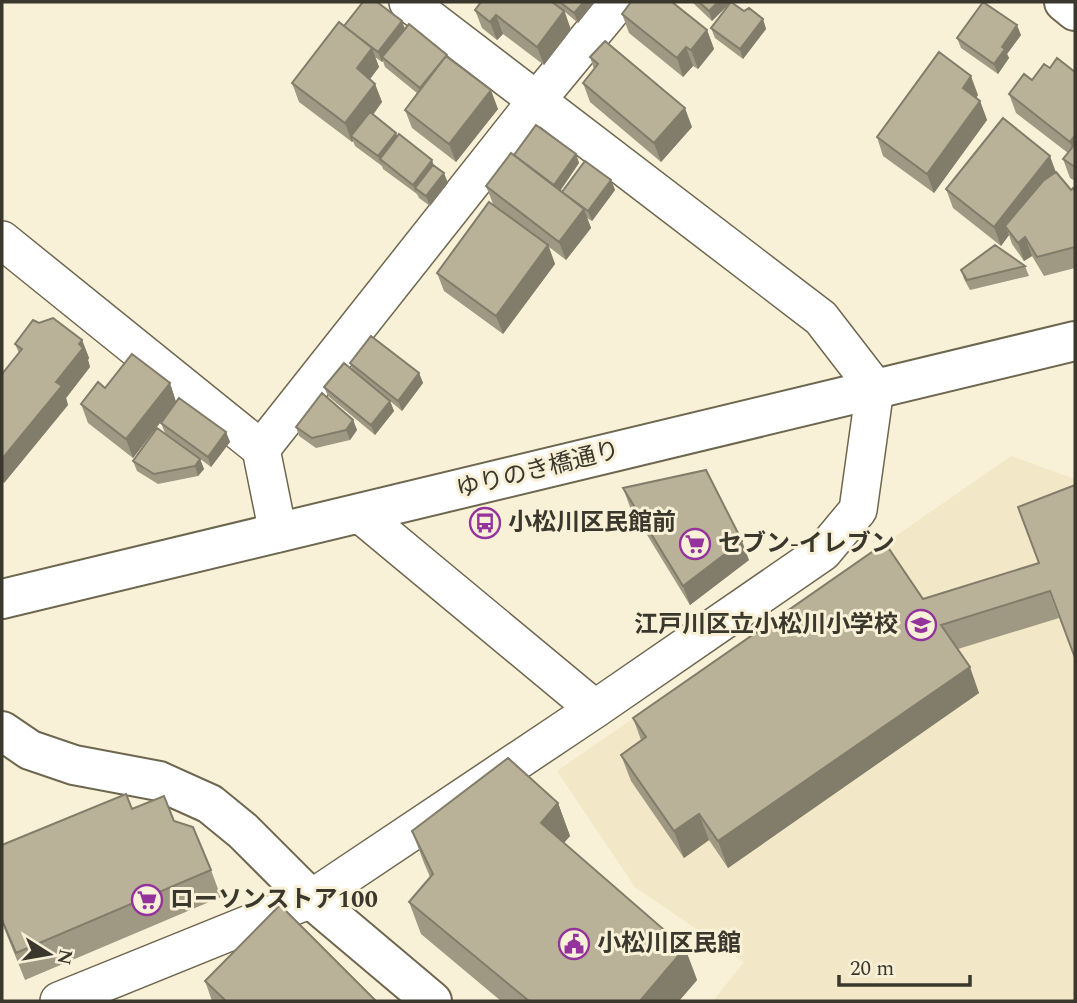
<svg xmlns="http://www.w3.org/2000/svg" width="1077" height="1003" viewBox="0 0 1077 1003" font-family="Spectral,'Noto Sans JP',serif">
  <rect width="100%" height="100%" fill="#f9f1d7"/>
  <path fill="#f2e7c6" d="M1011 456 1075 479V1001H713L744 962 635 887 557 771Z"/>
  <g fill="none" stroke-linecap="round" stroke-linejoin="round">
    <g stroke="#6e6750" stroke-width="40">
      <path id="street" d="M2 240 261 449 278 533
        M261 449 537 100 618 2
        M359 513 595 709
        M59 1001 311 899 595 709 823 552 858 510 875 388 821 318 408 2"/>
    </g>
    <g stroke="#6e6750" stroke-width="42">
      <path id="secondary" d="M1064 2 1075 11
        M2 599 1075 341
        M2 731 30 750 74 765 159 781 210 804 243 831 311 899 432 1001"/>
    </g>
    <use href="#street" stroke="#fff" stroke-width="37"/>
    <use href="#secondary" stroke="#fff" stroke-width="38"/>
  </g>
  <path fill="#9f9883" d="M481 2H595L578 23 565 12 571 30 544 65 503 34 497 40 482 28 475 10Z
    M692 2H731L712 21Z
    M744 11 763 19 766 29 743 59 715 38 711 28Z
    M622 14 707 30 714 49 698 69 693 66 683 77 629 33Z
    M344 27 405 29 447 57 498 109 456 162 412 128 405 110 417 93 385 67 383 61 382 62 375 57 379 67 370 79 375 84 382 102 373 115 396 133 397 136 432 160 433 165 448 183 430 206 419 198 417 194 383 169 382 166 355 146 353 141 352 142 299 102 292 83Z
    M1021 35 1007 54 1009 58 998 74 961 48 957 38Z
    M590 57 692 127 661 162 590 102 583 83 594 69Z
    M1075 72V181L1070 178 1063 159 1068 153 1016 113 1009 94 1032 80Z
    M978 95 976 98 980 101 987 120 934 193 883 156 877 137Z
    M576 154 579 163 560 191 562 192 611 180 615 190 592 221 587 218 591 228 566 260 549 247 555 264 503 334 444 291 437 273 493 204 486 186 514 155Z
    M1056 172 1071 190 1075 191V268L1044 276 1032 256 1024 261 1012 244 1009 235 1001 246 953 208 946 189Z
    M1025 266 1029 276 970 290 964 279 961 270Z
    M39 323 82 340 89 358 88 360 90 367 66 398 68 405 4 483 2 482V374L19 353 15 344Z
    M350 363 419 373 423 383 402 411 390 401 394 411 375 435 328 396 324 387 353 371Z
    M170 383 176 402 133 458 88 423 81 404 105 388Z
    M353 420 357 430 350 440 316 448 299 436 296 427Z
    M161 423 226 432 230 442 211 467 165 433Z
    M200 459 204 469 198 476 158 484 137 471 133 461Z
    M623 488 749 560 690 605 630 507Z
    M1018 507 1059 618 958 649 979 693 728 868 709 840 684 858 631 781 621 755 641 740 633 718 923 599 1039 563Z
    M558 803 570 836 564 843 685 948 697 980 679 1001H501L421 934 409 902 430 877 424 863 412 831Z
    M132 809 174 821 211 870 221 897 25 980 2 923V845Z
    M205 981 376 1001H212Z"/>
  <path fill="#827c6a" d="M584 2H595L578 23 574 13Z
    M718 2H731L712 21 709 11Z
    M564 11 571 30 544 65 537 47Z
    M496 15 503 34 497 40 490 22Z
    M763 19 766 29 743 59 740 49Z
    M402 21 406 31 382 57 383 61 382 62 378 52Z
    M1017 25 1021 35 1007 54 1009 58 998 74 994 64 1002 47Z
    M707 30 714 49 698 69 691 50Z
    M686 47 693 66 683 77 677 58Z
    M372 48 379 67 364 87 357 68Z
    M971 76 978 95 970 107 963 88Z
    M375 84 382 102 355 139 351 136 353 141 352 142 345 123Z
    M491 90 498 109 456 162 449 144Z
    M980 101 987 120 934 193 927 174Z
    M685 108 692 127 661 162 654 143Z
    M396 133 399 143 380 159 382 166 378 156Z
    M1075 135V156L1070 142Z
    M576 154 579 163 558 194 554 185Z
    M1050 156 1057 175 1005 226 1009 235 1001 246 994 227Z
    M432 160 435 170 415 188 417 195 413 185Z
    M444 173 448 183 430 206 426 196Z
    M611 180 615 190 592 221 588 211Z
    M584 209 591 228 566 260 559 242Z
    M1025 237 1032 256 1024 261 1018 243Z
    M548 245 555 264 503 334 496 316Z
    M82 340 89 358 88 360 90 367 66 398 68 405 4 483 2 477V459L56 382Z
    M419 373 423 383 402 411 398 401Z
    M170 383 176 402 133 458 126 439Z
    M390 401 394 411 375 435 371 425Z
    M353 420 357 430 350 440 346 430Z
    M226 432 230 442 211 467 208 457Z
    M200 459 204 469 198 476 195 466Z
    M742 541 749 560 690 605 683 586Z
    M970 667 979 693 728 868 718 841Z
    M558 803 570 836 553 855 541 823Z
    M699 814 709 840 684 858 674 831Z
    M685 948 697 980 679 1001H640Z"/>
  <path fill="#b9b198" stroke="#827c6a" stroke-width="2" d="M363 2H377L402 21 378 52 344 26Z
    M481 2H552L564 11 537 47 496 15 490 22 475 10Z
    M560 2H584L574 13Z
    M631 2H672L707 30 691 50 686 47 677 58 622 14Z
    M699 2H718L709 11Z
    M731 2 744 11 749 8 763 19 740 49 711 28Z
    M983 2 1017 25 1002 47 1005 49 994 64 957 38Z
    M339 22 372 48 357 68 375 84 345 123 292 83Z
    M409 24 447 55 420 88 382 57Z
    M605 41 685 108 654 143 583 83 598 64 590 57Z
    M939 52 971 76 963 88 980 101 927 174 877 137Z
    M446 56 491 90 449 144 405 110Z
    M1057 58 1075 72V135L1070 142 1009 94 1024 74 1032 80 1044 64 1050 68Z
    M370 112 396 133 378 156 351 136Z
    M1003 118 1050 156 994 227 946 189Z
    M536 125 576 154 554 185 514 155Z
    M399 134 432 160 413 185 380 159Z
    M1075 144V167L1063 159Z
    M511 153 584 209 559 242 486 186Z
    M585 161 611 180 588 211 562 192Z
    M433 165 444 173 426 196 415 188Z
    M1056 172 1071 190 1073 188 1075 191V247L1037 257 1025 237 1018 243 1005 226 1043 181Z
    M489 202 548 245 496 316 437 273Z
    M995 245 1025 266 967 280 961 270Z
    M53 318 82 340 79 344 83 348 56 382 62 386 2 459V374L22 349 15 344 33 320 39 323Z
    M371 336 419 373 398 401 350 363Z
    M132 354 170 383 126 439 81 404 98 382 105 388Z
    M344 363 390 401 371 425 324 387Z
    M322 393 353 420 346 430 312 438 296 427Z
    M179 398 226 432 208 457 161 423Z
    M157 428 200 459 195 466 154 474 133 461Z
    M706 470 742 541 683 586 623 488Z
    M1075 485V658L1050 591 941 625 970 667 718 841 699 814 674 831 621 755 646 737 633 718 885 543 923 599 1039 563 1018 507Z
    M508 758 558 803 541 823 685 948 640 1001H529L409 902 433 874 412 831Z
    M126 794 132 809 164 796 174 821 193 827 211 870 16 953 2 920V845Z
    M280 905 376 1001H226L205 981Z"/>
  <defs>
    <g id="bus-ring" transform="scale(1.575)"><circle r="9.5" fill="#f9f1d7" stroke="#93339b" stroke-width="1.5"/><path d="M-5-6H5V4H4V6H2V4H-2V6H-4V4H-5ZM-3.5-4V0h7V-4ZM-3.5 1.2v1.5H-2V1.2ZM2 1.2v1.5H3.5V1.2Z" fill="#93339b"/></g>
    <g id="supermarket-ring" transform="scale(1.575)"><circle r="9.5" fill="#f9f1d7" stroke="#93339b" stroke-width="1.5"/><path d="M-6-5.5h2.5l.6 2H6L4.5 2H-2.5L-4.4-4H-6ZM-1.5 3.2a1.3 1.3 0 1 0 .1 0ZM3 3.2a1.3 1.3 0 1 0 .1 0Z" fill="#93339b"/></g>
    <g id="school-ring" transform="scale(1.575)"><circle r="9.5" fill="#f9f1d7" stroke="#93339b" stroke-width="1.5"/><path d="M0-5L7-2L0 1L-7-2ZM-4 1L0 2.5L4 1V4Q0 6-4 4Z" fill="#93339b"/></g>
    <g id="civic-ring" transform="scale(1.575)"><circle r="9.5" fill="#f9f1d7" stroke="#93339b" stroke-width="1.5"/><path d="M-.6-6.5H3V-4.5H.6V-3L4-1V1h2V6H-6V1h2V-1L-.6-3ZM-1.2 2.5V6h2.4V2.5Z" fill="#93339b"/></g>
  </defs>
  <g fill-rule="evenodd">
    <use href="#bus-ring" x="485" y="523"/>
    <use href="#supermarket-ring" x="695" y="544"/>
    <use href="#school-ring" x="921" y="625"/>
    <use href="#supermarket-ring" x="147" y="900"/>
    <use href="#civic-ring" x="574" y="944"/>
  </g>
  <g text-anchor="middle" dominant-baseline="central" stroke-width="6" stroke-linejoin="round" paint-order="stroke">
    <g font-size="24" fill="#3a372d" stroke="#f9f1d7">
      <text transform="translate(538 470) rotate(-14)">ゆりのき橋通り</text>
    </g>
    <g font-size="24" font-weight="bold" fill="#3a372d" stroke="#f9f1d7" text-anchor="start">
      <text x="508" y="523">小松川区民館前</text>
      <text x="718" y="544">セブン-イレブン</text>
      <text x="898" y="625" text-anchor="end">江戸川区立小松川小学校</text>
      <text x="170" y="900">ローソンストア100</text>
      <text x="597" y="944">小松川区民館</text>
    </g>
  </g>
  <rect width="1077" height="1003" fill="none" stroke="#3a372d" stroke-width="7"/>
  <g transform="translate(49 954) rotate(101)" stroke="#f9f1d7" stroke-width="5" paint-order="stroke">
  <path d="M0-5L12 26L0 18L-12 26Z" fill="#3a372d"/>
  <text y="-10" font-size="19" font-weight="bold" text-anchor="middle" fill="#3a372d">N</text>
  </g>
  <path d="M839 975v10h131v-10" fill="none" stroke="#3a372d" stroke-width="3.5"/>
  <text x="850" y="975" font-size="21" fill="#3a372d" stroke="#f9f1d7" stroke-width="5" paint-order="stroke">20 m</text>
</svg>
